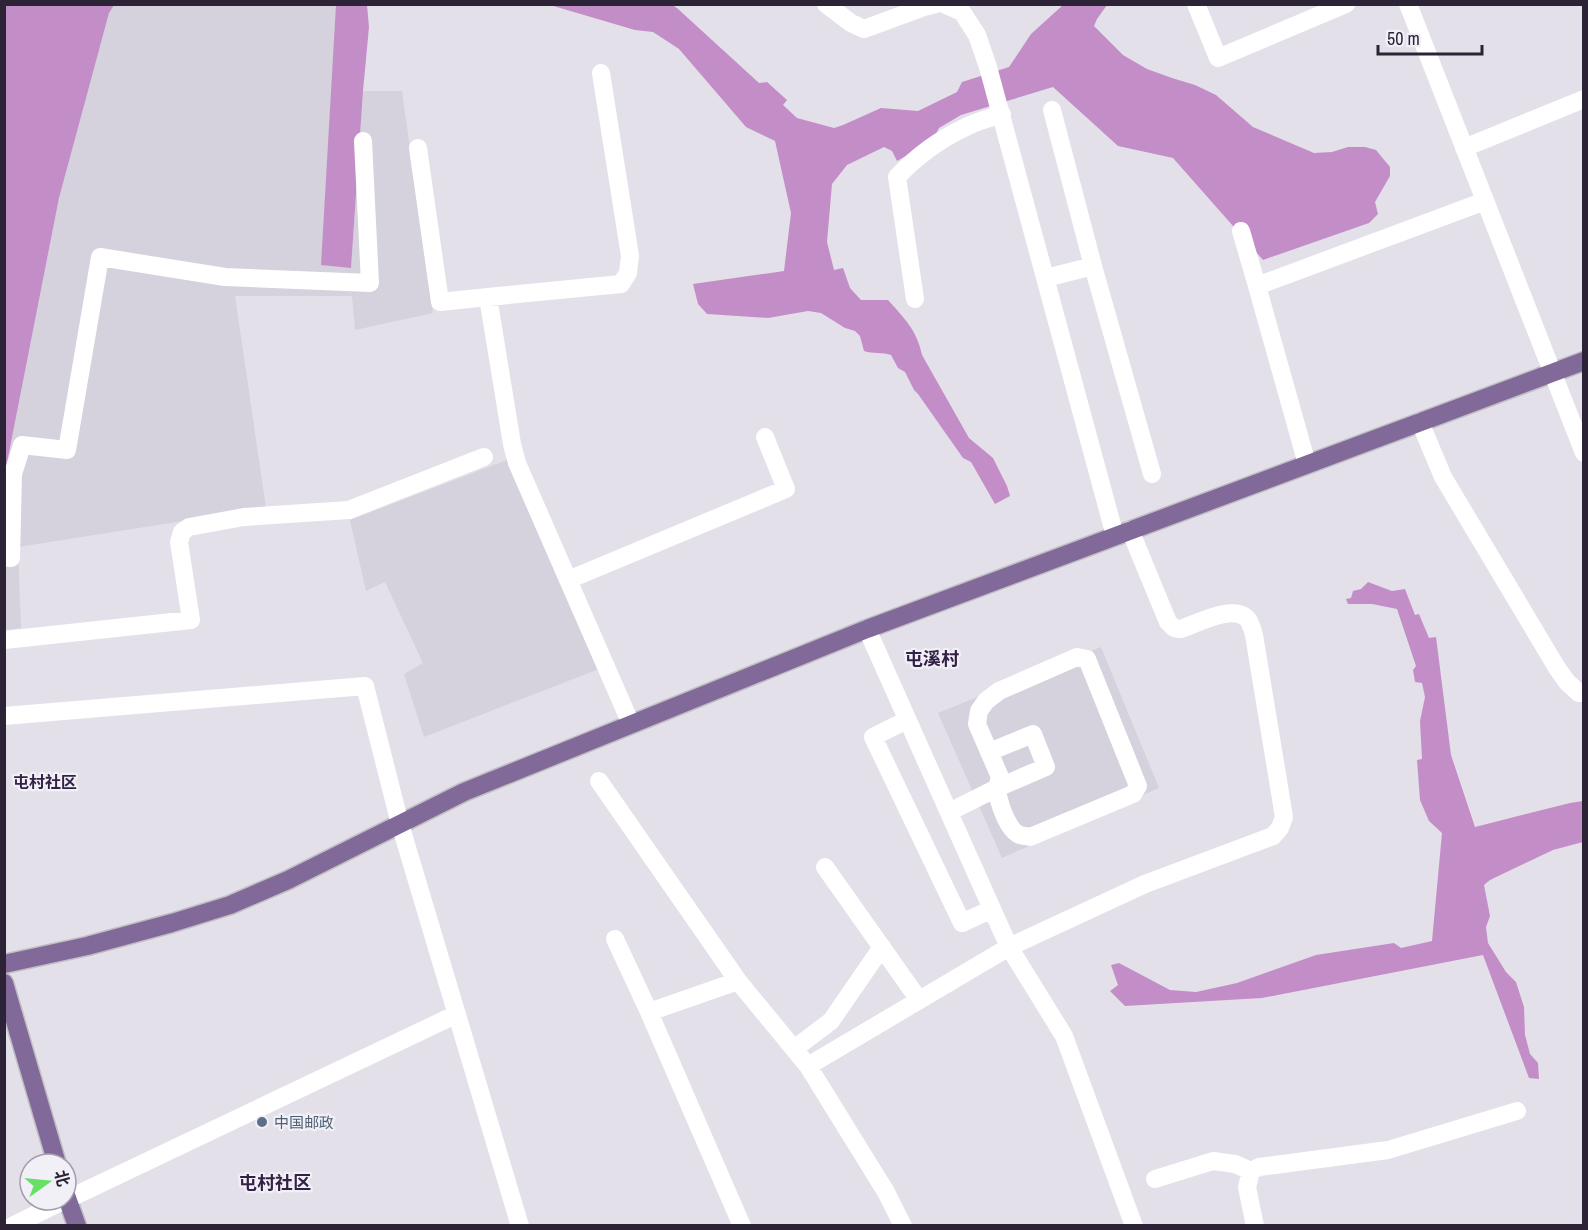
<svg xmlns="http://www.w3.org/2000/svg" width="1588" height="1230" viewBox="0 0 1588 1230" font-family="'Archivo Narrow','Noto Sans SC',sans-serif">
  <rect width="100%" height="100%" fill="#e3e0e9"/>
  <path fill="#d5d1dd" d="M114 4 336 5 351 267 363 91H402L433 313 355 330 352 296H235L266 508 18 547 21 628 5 630V473L59 198 109 13Z
    M507 460 599 669 424 737 404 674 423 663 385 582 366 591 350 520Z
    M1101 647 1159 788 1002 858 938 713Z"/>
  <path fill="#c38ec8" d="M5 5H114L109 13 59 198 5 473Z
    M336 5H367L369 27 363 91 351 268 321 265Z
    M550 5H672L677 8 759 83 767 82 787 100 783 105 797 118 834 128 843 125 881 108 918 111 957 92 962 82 1009 67 1031 34 1063 5H1107L1097 19 1094 26 1123 55 1147 69 1172 78 1195 85 1216 95 1253 127 1314 153 1332 152 1348 147H1365L1376 150 1390 167V176L1375 202 1378 214 1369 223 1263 260 1173 158 1118 146 1053 87 961 115 939 128 932 141 897 161 892 151 884 147 847 165 832 184 827 242 834 270 843 268 850 288 861 300H888C904 318 917 330 922 355L969 438 993 458 1007 486 1010 496 995 504 971 462 963 458 918 394 914 390 905 372 898 368 891 355C882 352 873 354 864 351L860 336 855 331 845 328 821 313 808 311 768 318 707 314 698 304 693 284 784 271 791 213 775 141 746 127 679 49 653 32 635 30Z
    M1368 582 1392 591 1405 589 1415 615 1419 614 1429 638 1436 637 1451 755 1475 827 1570 803 1583 801V842L1553 850 1490 880 1484 885 1490 916 1486 927 1488 943 1506 972 1516 982 1524 1007 1525 1035 1530 1054 1538 1063 1539 1079 1529 1078 1483 955 1262 998 1125 1006 1110 991 1118 985 1111 965 1119 963 1170 990 1196 992 1237 983 1316 955 1394 943 1401 948 1432 941 1442 833 1429 821 1420 800 1417 760 1422 759 1420 721 1425 697 1422 683 1415 682 1413 670 1416 666 1397 609 1372 604H1348L1346 599 1351 598 1353 591 1361 589Z"/>
  <g fill="none" stroke-linecap="round" stroke-linejoin="round">
    <g stroke="#c0bdc3" stroke-width="21">
      <path id="major" d="M4 964 87 946 172 923 230 905 288 880 464 792 867 629 1584 361
        M4 983 57 1164
        M66 1195 77 1226"/>
    </g>
    <path stroke="#fff" stroke-width="18" d="M826 4 851 23 864 29 924 7 936 4
      M944 4 962 12 977 35 988 67 1115 536
      M1196 4 1218 58 1346 4
      M1408 4 1584 453
      M601 73 630 256 628 273 621 284 488 297 512 444 517 463 631 724
      M1052 110 1093 266 1152 474
      M418 148 440 302 488 297
      M1464 148 1584 99
      M1241 231 1257 286
      M1046 278 1093 266
      M915 299 897 177C916 157 940 139 966 127 977 121 990 118 1002 114
      M1420 422 1443 477 1557 668 1567 682 1579 693H1584
      M1307 464 1257 286 1485 201
      M4 557 11 558 13 474 22 445 67 450 100 257 225 277 370 283 363 141
      M568 580 786 489 765 437
      M867 629 1009 947 1064 1036 1134 1226
      M4 640 191 620 179 542 182 532 189 527 244 517 349 510 484 457
      M4 716 365 686 400 824 520 1226
      M907 720 873 737 962 923 992 909
      M599 781 738 981 808 1066
      M949 812 997 788 1000 777 977 724 979 711 986 701 999 691 1077 657 1087 659 1138 786 1133 794 1030 837C1027 836 1023 836 1020 835 1007 830 998 801 997 788L1046 767 1033 734 989 752
      M825 867 919 1000
      M615 939 649 1012
      M738 981 649 1012 742 1226
      M794 1049 831 1021 882 947
      M1155 1179 1213 1161 1235 1164 1251 1171
      M66 1200 457 1014
      M12 1226 65 1200
      M903 1226 886 1192 808 1066 1009 947 1145 884 1273 836 1280 828 1284 817 1254 635C1253 631 1251 625 1249 621 1237 602 1198 623 1181 629L1174 628 1168 622 1130 530
      M1255 1226 1247 1187 1251 1171 1259 1167 1388 1150 1517 1111"/>
    <use href="#major" stroke="#816999" stroke-width="18"/>
  </g>
  <circle fill="#5c6f8a" stroke="#f1f0f6" stroke-width="2" cx="262" cy="1122" r="6"/>
  <g text-anchor="middle" dominant-baseline="central" stroke-width="4.5" stroke-linejoin="round" paint-order="stroke">
    <g font-size="15" fill="#4e5e75" stroke="#f1f0f6" text-anchor="start">
      <text x="274" y="1122">中国邮政</text>
    </g>
    <g font-size="16" font-weight="bold" fill="#342147" stroke="#f1f0f6">
      <text x="45" y="782">屯村社区</text>
    </g>
    <g font-size="18" font-weight="bold" fill="#342147" stroke="#f1f0f6">
      <text x="932" y="658">屯溪村</text>
      <text x="275" y="1182">屯村社区</text>
    </g>
  </g>
  <rect width="1588" height="1230" fill="none" stroke="#2d2337" stroke-width="12"/>
  <g transform="translate(48 1182) rotate(75)"><circle r="28" fill="#f1f0f6" stroke="#a39eaa" stroke-width="1.5"/>
  <path d="M0-4.5L10 22L0 15L-10 22Z" fill="#66e166"/>
  <text y="-9" font-size="16" font-weight="bold" text-anchor="middle" fill="#2d2337">北</text>
  </g>
  <path d="M1378 45v9h104v-9" fill="none" stroke="#2d2337" stroke-width="3"/>
  <text x="1387" y="45" font-size="18" fill="#2d2337" stroke="#f1f0f6" stroke-width="4.5" paint-order="stroke">50 m</text>
</svg>
